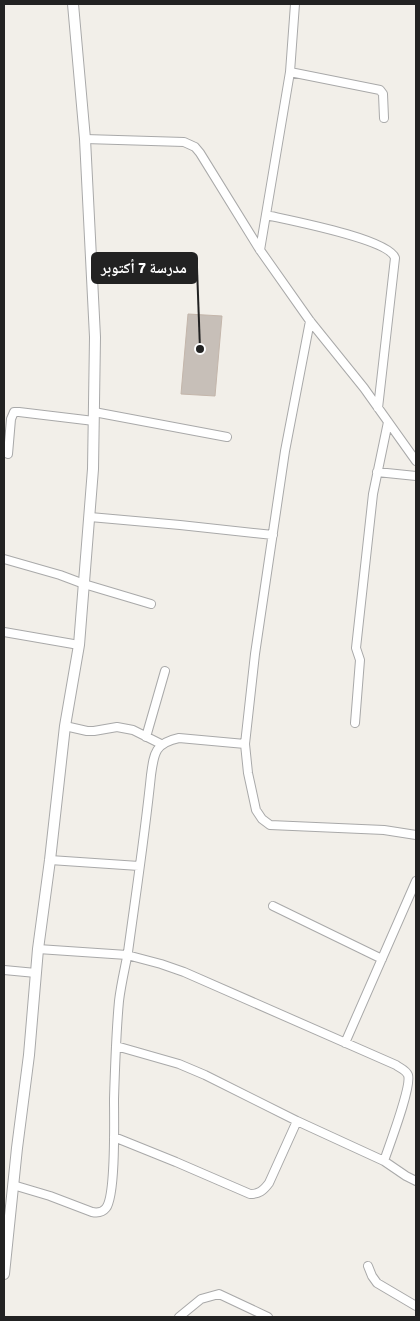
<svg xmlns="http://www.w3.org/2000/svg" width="420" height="1321" viewBox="0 0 420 1321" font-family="Signika,'Noto Naskh Arabic',sans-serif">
  <rect width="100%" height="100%" fill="#f2efe9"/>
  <path fill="#c7bfb8" stroke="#c4b6ab" d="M188 314 222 316 215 396 181 394Z"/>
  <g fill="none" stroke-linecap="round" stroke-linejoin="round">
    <g stroke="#a9a9a9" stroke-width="10">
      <path id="minor" d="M290 72 380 90 383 94 384 118
        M85 139 184 142 195 147 200 153 260 250 310 321 364 388 416 461
        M266 215C288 220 389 239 395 258L378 408
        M260 250 290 72 295 4
        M310 321 285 451 255 654 245 744 248 773 256 810 262 819 270 825 384 830 416 835
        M94 412 227 437
        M8 454 11 419 14 412H19L94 421
        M377 472 416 476
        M90 517 180 525 273 535
        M4 559 60 575 84 584 151 604
        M4 632 79 645
        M355 723 360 660 356 648 373 494 388 422
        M65 726 87 731H94L117 727 133 730 161 744
        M146 737 165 671
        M50 860 139 866
        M273 906 382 959
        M38 949 127 955 161 964 184 972 396 1065C400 1068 406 1070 408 1075 412 1086 389 1146 384 1161
        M4 970 36 973
        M345 1043 416 881
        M116 1046 179 1064 205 1075 297 1121 384 1161 406 1176 416 1181
        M114 1137 176 1162 250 1194C259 1194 263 1191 269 1183L297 1121
        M13 1185 50 1196 92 1212C97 1213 102 1213 106 1208 116 1195 114 1118 114 1099 115 1066 116 1033 119 1001 121 984 125 968 128 952 136 893 145 834 151 775 154 753 155 743 179 738L245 744
        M368 1266 372 1276 377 1283 416 1306
        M179 1317 201 1299 219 1294 268 1317"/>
    </g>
    <g stroke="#a9a9a9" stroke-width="12">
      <path id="tertiary" d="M4 1274 17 1148 29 1055 38 949 50 860 65 726 79 645 93 469 95 337 85 139 73 4"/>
    </g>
    <use href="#minor" stroke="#fff" stroke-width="8"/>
    <use href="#tertiary" stroke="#fff" stroke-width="10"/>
  </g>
  <path fill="none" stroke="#222" stroke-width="2" d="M200 349L197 268"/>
  <circle fill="#222" stroke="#fff" stroke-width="2" cx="200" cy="349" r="5"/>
  <rect fill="#222" stroke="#222" stroke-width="2" x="92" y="253" width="105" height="30" rx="5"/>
  <g font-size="15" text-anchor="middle" font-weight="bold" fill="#fff">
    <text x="144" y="273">مدرسة 7 أكتوبر</text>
  </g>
  <rect width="420" height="1321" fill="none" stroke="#222222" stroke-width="10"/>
</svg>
